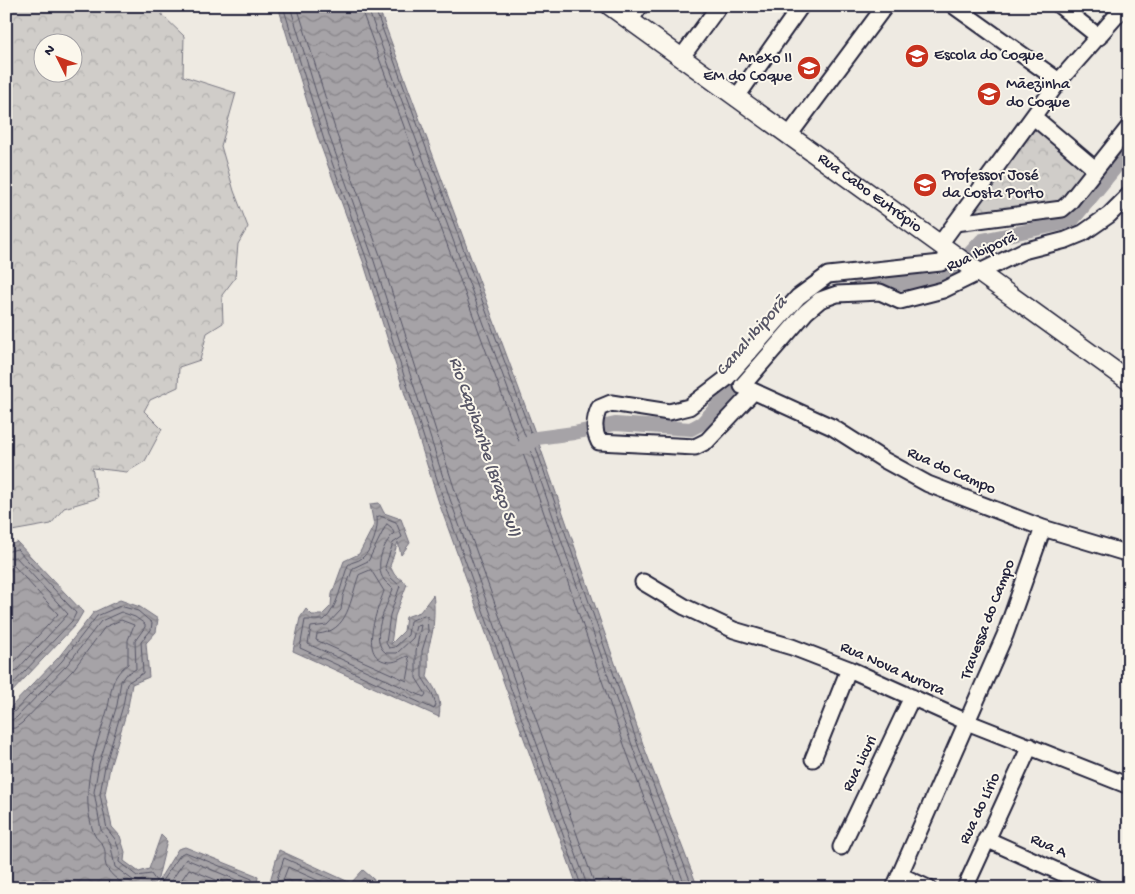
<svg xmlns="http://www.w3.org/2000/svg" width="1135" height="894" viewBox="0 0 1135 894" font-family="'Gochi Hand',sans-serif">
  <defs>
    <pattern id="forest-crowns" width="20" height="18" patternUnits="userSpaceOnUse" patternTransform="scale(1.25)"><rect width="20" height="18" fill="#d0cdc9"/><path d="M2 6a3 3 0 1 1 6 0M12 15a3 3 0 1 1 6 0" fill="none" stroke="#b2b0ae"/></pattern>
    <pattern id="water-waves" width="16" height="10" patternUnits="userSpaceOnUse" patternTransform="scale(1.25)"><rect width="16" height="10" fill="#a6a3a7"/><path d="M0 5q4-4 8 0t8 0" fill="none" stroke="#878489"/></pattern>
  </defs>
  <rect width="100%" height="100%" fill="#eeeae2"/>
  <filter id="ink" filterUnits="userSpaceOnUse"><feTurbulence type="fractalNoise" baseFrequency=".02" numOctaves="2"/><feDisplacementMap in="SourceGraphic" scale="10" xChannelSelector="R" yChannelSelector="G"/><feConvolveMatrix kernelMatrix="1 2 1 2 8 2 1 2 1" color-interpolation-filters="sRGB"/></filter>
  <g filter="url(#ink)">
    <path fill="url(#forest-crowns)" stroke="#797882" fill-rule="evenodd" d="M6 6H161L162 15 184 36 183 76 236 93 221 146 234 191 248 227 238 244 235 278 222 295 223 323 207 333 200 360 179 367 178 387 150 400 144 411 162 429 145 461 127 472 92 468 98 498 64 508 51 524 6 532ZM42 42H72V72H42Z
      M1031 120 1098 174 1065 206 960 218Z"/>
    <path fill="url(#water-waves)" stroke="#716f7c" d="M278 6H378L537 438 644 747 698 888H578L439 503 364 264 319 141Z
      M379 503 384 513 401 519 410 543 401 555 398 542 390 566 394 574 407 584 395 616 391 644 404 631 406 617 420 612 433 595C435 603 434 626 432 634 431 640 428 647 428 653 428 662 429 668 427 677 437 691 442 700 439 717L293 651 300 618 306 609 312 615H322L331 606 332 594 344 561 359 554 374 525 370 504Z
      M17 542 83 612 76 624 9 695 6 690V547Z
      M120 600 140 607 158 619 156 632 146 643 149 677 132 684 128 707 110 767 105 794 112 827 120 836 125 852 124 861 139 872 149 869 161 835 167 841 158 878 151 888H6V712L58 658 94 612Z
      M185 847 258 876 257 888H154L178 849Z
      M279 850 351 883 363 870 381 886 380 888H268Z"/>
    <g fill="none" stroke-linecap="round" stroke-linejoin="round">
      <path stroke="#575666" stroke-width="1" d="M283 6 324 140 368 263 444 501 582 888
        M290 6 330 138 374 261 450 499 588 888
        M297 6 337 135 381 258 457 497 596 888
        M360 6 520 444 627 753 678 888
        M367 6 527 441 634 751 686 888
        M374 6 533 439 639 748 693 888
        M380 516 396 522 402 537 393 543 385 567 390 577 400 586 390 615 386 643 389 648 395 647 408 635 410 621 424 615 427 616 428 631 422 651V677L432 693 436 705 434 709 300 648 305 620H324C338 608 341 583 348 565 352 561 358 562 362 558 372 551 379 528 377 517Z
        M387 524 391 527 394 533C383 544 374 566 384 580 387 584 391 586 393 589 387 605 368 640 386 653H397L413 638 416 626 421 625 416 651V678L426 694 424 697 308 644 311 627 327 625 341 610 343 596 353 568 368 561Z
        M6 552 17 549 76 613 72 621 10 687 6 688
        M6 558 16 557 68 614 6 682
        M6 565 14 566 58 614 6 671
        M371 570 384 591C378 608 356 660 390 662 398 662 403 657 408 656L410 664 407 681 316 640 317 634C349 632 350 599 359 575Z
        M6 715 12 714 62 661 97 616 120 606 138 611 152 623 151 630 141 642 143 673 127 683 123 706 105 766 100 794 107 829 115 839 120 852 119 862 137 876 151 874 156 881 161 882 181 854 185 852 252 879V888
        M6 722 16 718 67 665 101 621 121 612 135 617 145 624V627L135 641 136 669 125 675 121 681 117 705 99 764 94 792 101 830 110 842 115 867 134 881 148 882 156 888
        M6 729 15 728 22 723 73 670 105 627 121 620 134 625 128 640V664C108 679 113 692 106 714 94 754 79 792 94 834 96 839 101 841 103 846 106 851 105 855 105 861 106 874 120 881 130 888
        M163 888 169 884 186 859 244 883 246 888
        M176 888 189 869 236 888
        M274 888 284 858 349 887H354L364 878 375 888
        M280 888 288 867 335 888"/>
      <path stroke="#a6a3a7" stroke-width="14" d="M859 286 945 280 982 240 1071 222 1129 151
        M523 447 537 438 574 433 615 424 691 429 702 423 747 374"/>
      <g stroke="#22223b" stroke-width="19">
        <path id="minor" d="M954 6 1059 81
          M1060 6 1099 37
          M630 21 640 6
          M681 58 719 6
          M736 98 801 6
          M1035 118 1095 169
          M790 134 885 6
          M956 223 1062 209 1069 203 1129 127
          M940 244 1059 81 1125 6
          M837 294 820 300 806 312 742 386 832 427 884 460 928 484 1043 528 1129 554
          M837 294 880 292 900 301 943 290 1023 251 1066 240 1083 233 1109 215 1129 195
          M753 392 707 441 695 447 599 442C593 430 594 420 599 408L611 403 669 412 689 407 727 378 798 297 828 275 941 263 952 253
          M643 582 685 607 734 630 792 647 849 669 967 722 1129 786
          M813 759 849 669
          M986 839 1095 888
          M841 847 912 697
          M900 875 928 888
          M894 888 1005 635 1043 528
          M965 888 1030 746"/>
      </g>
      <g stroke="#22223b" stroke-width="21">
        <g id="tertiary">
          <path id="s1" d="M610 6 1129 381"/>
        </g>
      </g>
      <use href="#minor" stroke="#fbf7ec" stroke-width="15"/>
      <use href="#tertiary" stroke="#fbf7ec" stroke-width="18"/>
    </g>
  </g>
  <defs>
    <g id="school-disc" transform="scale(1.25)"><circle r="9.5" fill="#c8321e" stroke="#fbf7ec"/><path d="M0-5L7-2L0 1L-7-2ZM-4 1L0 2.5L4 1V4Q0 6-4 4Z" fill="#fff"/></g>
  </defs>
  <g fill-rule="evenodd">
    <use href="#school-disc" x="917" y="56"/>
    <use href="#school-disc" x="809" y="68"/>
    <use href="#school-disc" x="989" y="94"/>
    <use href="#school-disc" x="925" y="185"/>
  </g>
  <g text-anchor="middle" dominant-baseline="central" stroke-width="4" stroke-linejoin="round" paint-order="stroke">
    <g font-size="16" fill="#22223b" stroke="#fbf7ec" text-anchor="start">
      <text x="934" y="56">Escola do Coque</text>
      <text x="792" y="59" text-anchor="end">Anexo II<tspan x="792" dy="18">EM do Coque</tspan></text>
      <text x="1006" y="85">Mãezinha<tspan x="1006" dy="18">do Coque</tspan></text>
      <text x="942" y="176">Professor José<tspan x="942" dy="18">da Costa Porto</tspan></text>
    </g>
    <g font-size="16" fill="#22223b" stroke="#fbf7ec">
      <text stroke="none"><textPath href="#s1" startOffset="320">Rua Cabo Eutrópio</textPath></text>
      <text transform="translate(982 253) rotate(-25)">Rua Ibiporã</text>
      <text transform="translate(951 472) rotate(24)">Rua do Campo</text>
      <text transform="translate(989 620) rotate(-69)">Travessa do Campo</text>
      <text transform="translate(892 670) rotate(24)">Rua Nova Aurora</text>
      <text transform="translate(861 764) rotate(-64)">Rua Licuri</text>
      <text transform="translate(981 809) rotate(-65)">Rua do Lírio</text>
      <text transform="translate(1048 847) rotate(24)">Rua A</text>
    </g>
    <g font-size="18" font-style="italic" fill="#575666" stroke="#fbf7ec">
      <text transform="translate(752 337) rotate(-49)">Canal Ibiporã</text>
      <text transform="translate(484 447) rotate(71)">Rio Capibaribe (Braço Sul)</text>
    </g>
  </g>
  <rect width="1135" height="894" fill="none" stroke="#fbf7ec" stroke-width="25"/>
  <rect x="12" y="12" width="1110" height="869" fill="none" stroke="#22223b" stroke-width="2" filter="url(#ink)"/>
  <g transform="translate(58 58) rotate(312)"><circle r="24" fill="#fbf7ec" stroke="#a4a2a5"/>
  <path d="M0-4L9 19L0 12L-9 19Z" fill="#c8321e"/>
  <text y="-8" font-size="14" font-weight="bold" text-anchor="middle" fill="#22223b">N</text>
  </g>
</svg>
